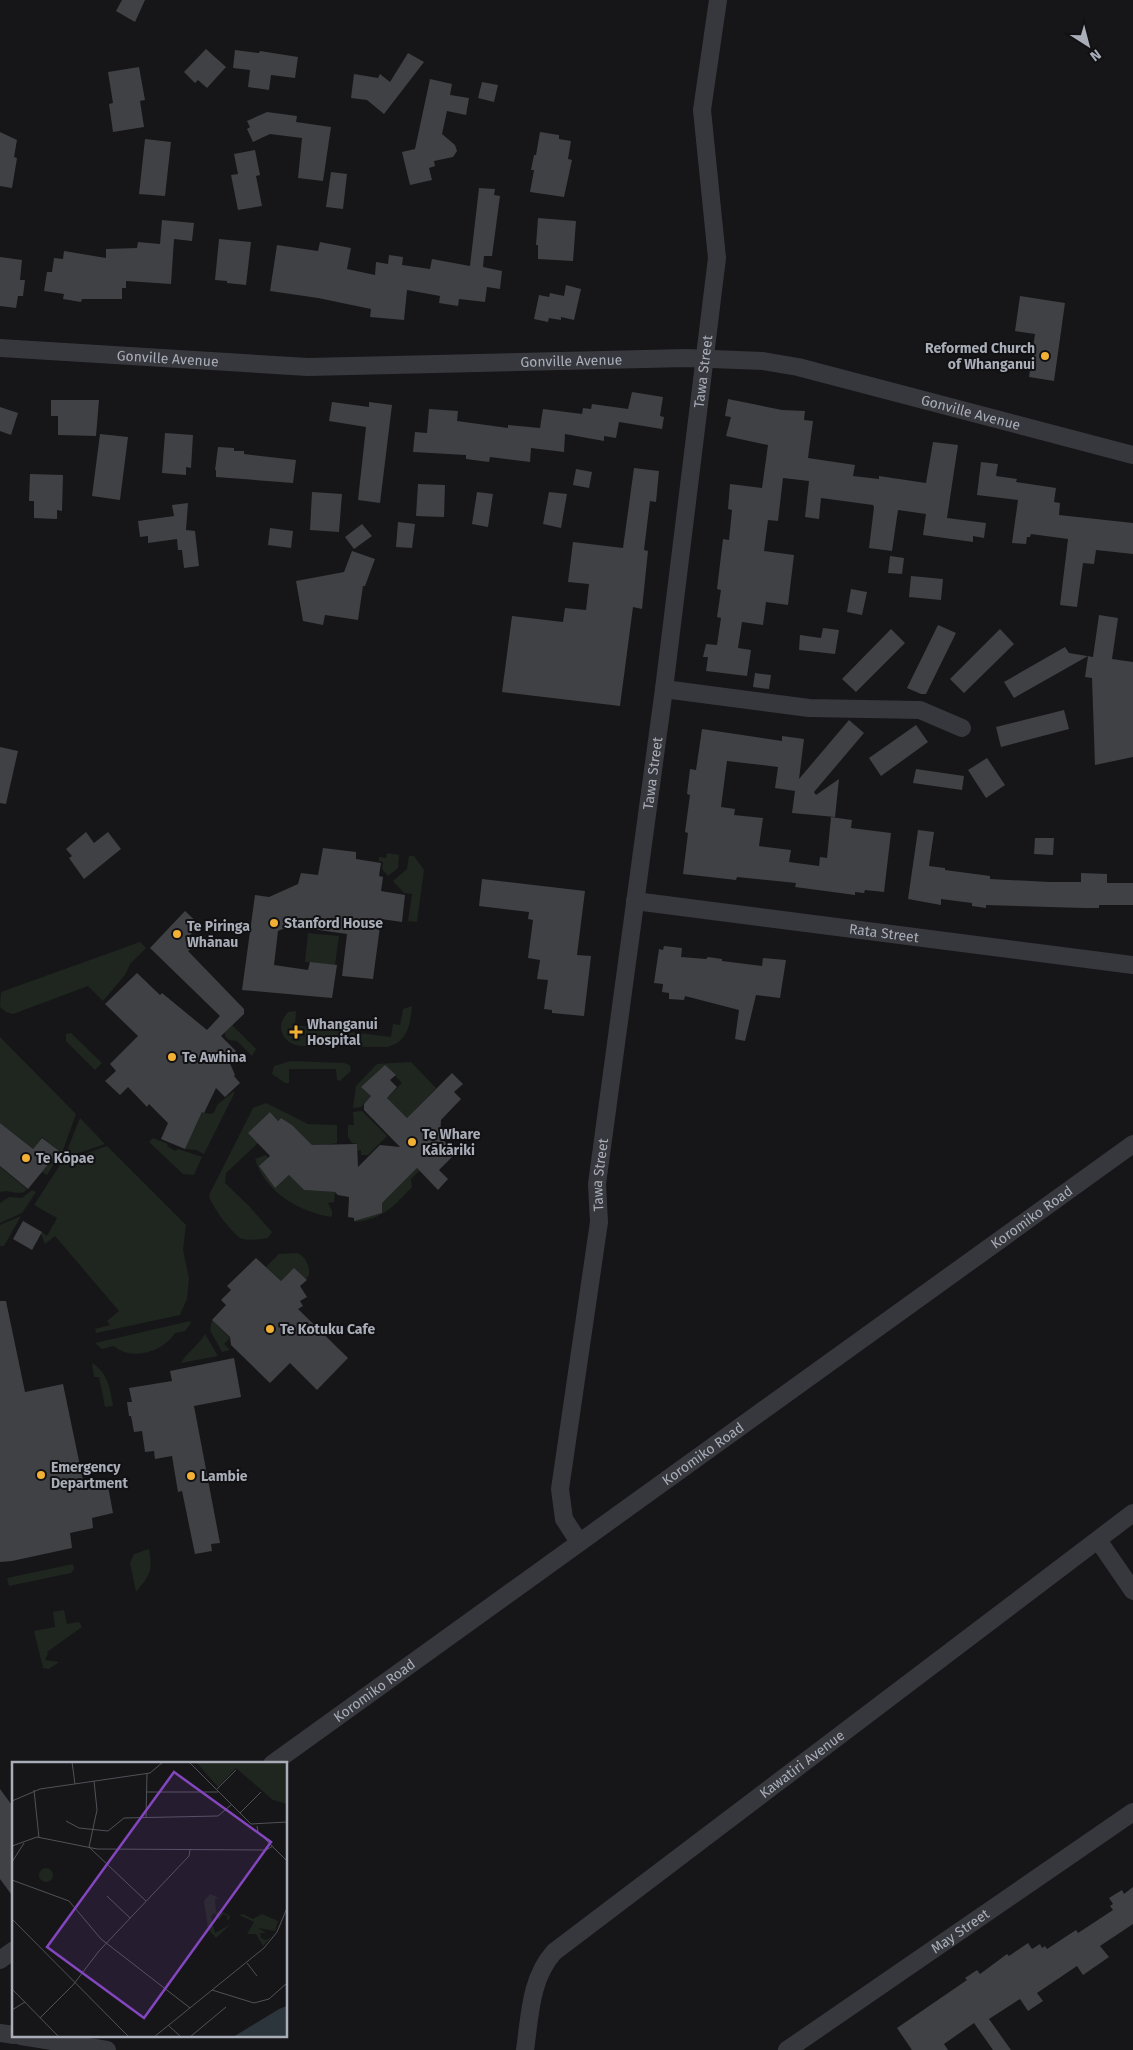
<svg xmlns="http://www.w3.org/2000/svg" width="1133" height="2050" viewBox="0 0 1133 2050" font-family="'Fira Sans',sans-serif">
  <rect width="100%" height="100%" fill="#161618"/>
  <path fill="#1e261f" d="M387 853 399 855 398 868 388 876 382 869 383 862 379 861V857L386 858Z
    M409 856H414L424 870 417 922 408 921 412 894 404 893 393 881 407 869Z
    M308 933 339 936 335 965 305 962Z
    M140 942 146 948 130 964 125 975 103 1001 88 986 13 1014 6 1012 0 1007 1 992Z
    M412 1006C410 1025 408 1042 387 1047L300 1046C281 1043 275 1026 288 1012L296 1011 295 1025 391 1037 393 1024 400 1025 403 1009Z
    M232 1025 256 1049 252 1056 237 1041 229 1040 225 1036V1032Z
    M71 1033 102 1063 95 1070 66 1041V1034Z
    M0 1037 76 1114 63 1150 47 1175 42 1172 58 1151 42 1137 33 1149 0 1123Z
    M291 1061 344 1063 350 1065 351 1071 340 1081 337 1080 336 1069H289V1083H285L272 1074 274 1066Z
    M411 1062 436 1088 407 1118 387 1098 402 1083 385 1065 362 1087 371 1096 361 1107 353 1108 356 1086 377 1064Z
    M233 1092H235L204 1154 196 1150 185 1149 202 1112 209 1114 214 1113 217 1105Z
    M266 1103 308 1124 337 1125V1143L313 1147 292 1125 281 1118 278 1121 270 1112 249 1133 258 1143 226 1173 225 1183 249 1206 272 1232 268 1238C260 1239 250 1241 243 1239 235 1238 209 1203 209 1195L253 1108Z
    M362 1111 387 1136 368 1155H361V1150L357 1151V1144L352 1143 348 1137V1125H354L353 1112Z
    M80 1118 105 1144 64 1158Z
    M153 1138 168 1144 167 1146 175 1151 178 1149 202 1157 194 1175 183 1174 149 1142Z
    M107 1146 186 1225 183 1250 189 1278 187 1299 180 1315 96 1333 95 1329 110 1325 107 1321 119 1311 55 1236 45 1244 41 1234 42 1232 47 1236 57 1218 34 1205 62 1162Z
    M266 1155 268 1158 260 1166 275 1188 289 1175 304 1190 335 1192 334 1202 328 1203 332 1211V1217C299 1212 265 1192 255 1159Z
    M0 1167 27 1189 24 1192C15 1195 9 1189 0 1192Z
    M417 1168 419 1171 411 1179 412 1187C394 1206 383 1219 355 1222V1220L382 1213V1201H384Z
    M32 1190 36 1192 22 1213 0 1223V1203L9 1197 22 1198Z
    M21 1216 4 1246H0V1225Z
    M298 1253C306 1258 310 1265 309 1275L306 1279 281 1281 266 1267 279 1254Z
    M212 1320 230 1338 224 1344 230 1350 222 1352 210 1330Z
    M190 1321 191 1323 185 1331 175 1333C164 1351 132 1362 114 1346L102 1349 95 1343Z
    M205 1334 218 1356 181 1363C186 1353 199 1345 205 1334Z
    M92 1363C108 1373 110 1388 113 1406L105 1407 99 1377H94Z
    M149 1549C153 1571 150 1575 136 1592L130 1563 134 1554Z
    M73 1564 74 1569 71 1573 9 1586 7 1578Z
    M64 1610 67 1624 79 1622 82 1627 47 1652 48 1654 45 1660 59 1662 49 1669 43 1668 34 1631 55 1627 53 1612Z"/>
  <path fill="#404145" d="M122 0H145L135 22 116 11Z
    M206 49 226 67 207 88 198 80 195 83 184 72Z
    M235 50 259 53 260 51 298 57 295 78 271 75 269 90 248 87 250 70 233 68Z
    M408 53 424 62 384 114 367 100 351 98 354 74 378 78 380 74 390 82Z
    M139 67 145 100 140 101 144 127 113 132 109 104 113 103 108 72Z
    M430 79 452 84 450 95 469 98 466 115 447 111 442 134 455 145 457 151 453 157 434 161 435 166 429 168 432 180 410 185 402 152 415 149Z
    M482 82 498 85 494 102 478 98Z
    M267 112 297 116 296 122 331 127 323 181 298 178 302 138 270 134 253 142 247 129 250 127 247 121Z
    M0 132 17 140 14 157 17 158 12 188 0 186Z
    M540 132 559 135V139L571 141 568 159 572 160 564 197 530 192 534 170H531L534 155H536Z
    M145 139 171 142 165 196 139 194Z
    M255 150 260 175 256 176 262 206 238 210 231 175 238 174 234 154Z
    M331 172 347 174 343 209 326 207Z
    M479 188 495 189 494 195 500 196 492 256H484L483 267 502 271 500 289 487 287 485 302 459 299 458 306 439 303 440 296 407 290 404 320 370 317 371 309 318 298 270 291 277 245 318 251 320 242 351 248 347 269 375 275 376 262 388 264 389 255 403 257 402 265 430 269 432 259 470 266Z
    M538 218 576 221 573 261 538 259V245H536Z
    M162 220 194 223 192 241 174 239 171 284 126 281V288H122V299H82L81 302 63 299 64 294 44 291 47 272H52L54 258 63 259 64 251 106 258V249L137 248 138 242 160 244Z
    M219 239 251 242 246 285 227 283V281L215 280Z
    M0 257 22 260 20 280H25L23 296H18L16 308 0 306Z
    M566 285 581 289 574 320 561 317V320L549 318 548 322 534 319 539 295 549 297 550 293 564 296Z
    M1020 296 1065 303 1054 381 1029 377 1035 334 1015 331Z
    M632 392 663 397 660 416 664 417 662 429 619 422 616 438 604 436V441L565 434 564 452 531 448 530 462 490 457 489 462 466 459V455L413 452 415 432 427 433 429 409 458 411 457 421 508 428V425L540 428 543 409 582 414 583 408 591 409 592 404 628 409Z
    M728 399 782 410 805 411 804 420 813 421 808 458 855 465 853 476 879 479V476L926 483 933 442 958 445 947 518 986 523 984 538 973 536V542L923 535 926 514 898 510 892 551 869 548 874 507 873 505 821 498 819 519 805 517 809 481 783 478 778 521 768 520 764 551 794 555 788 605 766 602 763 625 742 622 738 648 751 650 747 676 706 671 708 657H703L706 644 717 645 721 618 717 617 721 590 717 589 723 539 729 540 732 510 728 509 730 484 762 488 768 445 726 436 731 417 725 416Z
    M51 400H99L96 436 58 435V416H51Z
    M332 402 369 407V402L392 405 380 503 358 500 366 427 329 421Z
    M0 407 18 413 11 435 0 431Z
    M165 433 193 435 191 468 186 467V475L162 473Z
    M100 434 128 437 120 500 92 496Z
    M218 447 234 448V451H244V454L296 460 293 483 216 477V470H215Z
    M981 462 998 464 996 476 1017 479 1016 482 1056 488 1054 502 1060 503 1059 515 1133 523V554L1096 550 1094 564 1083 563 1077 607 1060 605 1068 539 1031 534 1030 537H1027L1026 544 1012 543 1018 500 977 495Z
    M634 468 659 471 656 502 650 501 644 550 648 551 642 609 633 607 620 706 502 692 512 616 563 622 565 608 586 610 589 584 568 582 573 542 623 548Z
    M576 469 592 472 589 488 573 485Z
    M30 474 63 475 62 511 57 510V519L34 518V501H29Z
    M418 484 445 485 444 517 416 516Z
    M312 492 342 494 339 532 310 530Z
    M477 492 493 494 488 527 472 524Z
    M549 492 567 494 561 528 543 524Z
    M188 503 186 530 195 531 199 566 184 568 182 550H178L177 539 148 543V536L140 537 138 521 174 516 172 505Z
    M398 522 415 524 412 548 396 547Z
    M362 524 372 536 354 549 345 537Z
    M270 528 293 531 291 548 268 545Z
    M352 551 375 559 365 586H363L358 620 325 615 323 625 303 621 296 581 344 572Z
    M890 556 904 558 902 574 888 573Z
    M911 576 943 579 941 600 909 597Z
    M851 589 867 592 862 615 847 612Z
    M1099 615 1118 618 1112 659 1133 662V757L1095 765 1092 678 1085 677 1088 656 1014 698 1004 682 1065 647 1069 653 1093 657Z
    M938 625 956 633 926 694H921L907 688Z
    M823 628 839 630 835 654 799 650 800 635 821 638Z
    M891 629 905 643 856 692 842 679Z
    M1000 629 1014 644 964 693 950 679Z
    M755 673 771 675 769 689 753 687Z
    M1064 710 1069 729 1001 747 996 727Z
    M849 720 864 733 814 792 816 795 839 779 835 817 792 813 795 791 775 788 778 767 727 761 721 807 735 809 734 815 763 818 759 846 791 850 789 862 819 866 820 857 827 858 831 817 852 820 851 828 891 833 884 892 865 890 864 893 855 892V895L795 887 796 883 737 877 736 880 683 874 688 833 685 832 690 795 687 794 690 769 696 770 702 729 782 741V736L804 739 799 779Z
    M916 725 928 742 881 776 869 758Z
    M0 747 18 751 6 804 0 803Z
    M987 758 1005 785 986 798 968 770Z
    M916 769 964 776 962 790 913 783Z
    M918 830 934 832 929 866 945 868V870L990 876V879L1050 882H1081V873L1107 874V883H1133V905H1099V908H1084L986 905V908L972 906V903L941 899V905L908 899Z
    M86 832 94 843 108 832 121 849 84 879 69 858 72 856 66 849Z
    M1035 838H1054L1053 855 1034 854Z
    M323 848 356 852V859L381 863 379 876 383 877 381 891 405 895 402 922 381 919 373 979 342 976 347 934 312 929V925L295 924 278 931 274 965 308 970 310 962 337 965 332 998 242 990 255 895 269 897 298 884 301 873 318 875Z
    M482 879 585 891 577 955 591 956 584 1016 552 1013V1010L544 1009 548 980 537 979 540 960 528 958 533 920 528 919 529 912 479 906Z
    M185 911 200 925 187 938 194 945 188 951 244 1009V1014L221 1036 236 1051 228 1059 235 1075 234 1076 240 1083 225 1097 216 1088 204 1113 202 1112 185 1149 161 1139 168 1123 149 1104 147 1107 128 1087 120 1095 105 1081 116 1071 110 1064 138 1036 105 1004 137 973 160 995 162 993 207 1030 220 1016 150 948Z
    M664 946 682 948 681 957 706 959 708 957 722 959V961L762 966 763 958 786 960 780 998 756 995 745 1041 735 1039 739 1010 685 996 684 1000 669 999V993L662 992 663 984 654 983 659 949 663 950Z
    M385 1065 396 1075 390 1080 397 1087 387 1098 407 1118 452 1073 463 1084 454 1092 461 1099 441 1120 440 1137 456 1153 439 1170 448 1179 438 1190 417 1168 382 1203V1213L354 1221V1218L348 1217 349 1197 338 1195 335 1192 304 1190 289 1175 275 1188 259 1166 270 1156 248 1133 270 1112 278 1121 281 1118 292 1125 312 1145 357 1144 358 1167 380 1145 400 1147 364 1110V1104L371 1096 361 1087Z
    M0 1123 33 1149 42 1138 59 1151 28 1189 0 1166Z
    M23 1221 42 1232 32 1250 13 1239Z
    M256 1258 281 1281 294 1268 307 1280 300 1286 307 1297 300 1301 303 1306 298 1309 348 1358 317 1390 290 1363 270 1383 231 1345 230 1337 212 1320 226 1305 221 1300 231 1290 227 1286Z
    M0 1301H6L25 1392 63 1384 84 1485 107 1481 113 1513 92 1518 93 1528 70 1533 72 1548 12 1561 0 1562Z
    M234 1358 241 1397 194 1406 220 1543 211 1544 212 1551 195 1554 182 1491 178 1492 172 1456 155 1459 154 1451 145 1452 142 1431 134 1432 131 1416H129L127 1402H132L129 1388 172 1381 170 1371Z
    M0 1789 14 1808V1898L0 1879Z
    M1133 1887V1924L1100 1946 1109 1957 1083 1975 1077 1966 1037 1993 1043 2001 1028 2011 1020 1999 989 2019 1011 2050H993L974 2023 944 2044 948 2050H912L897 2028 967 1980 965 1978 977 1970 980 1974 1007 1954 1009 1956 1028 1943 1032 1949 1040 1944 1042 1948 1045 1946 1047 1949 1076 1930 1078 1933 1113 1910 1110 1906 1113 1904 1109 1898 1122 1890 1124 1894Z"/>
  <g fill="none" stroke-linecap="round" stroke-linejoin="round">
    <g stroke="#37383d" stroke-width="18">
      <path id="s1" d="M0 348 308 367 686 358 763 361 798 367 1133 455"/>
      <path d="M664 689 809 708 920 710 962 728"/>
      <path id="s2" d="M635 901 1133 965"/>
      <path d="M1098 1540 1133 1591"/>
      <path id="s3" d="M579 1542 564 1519 560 1489 599 1222 597 1184 664 689 717 258 702 110 718 0"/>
      <path id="s4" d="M272 1764 1133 1144"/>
      <path d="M0 1960 14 1950"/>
      <path d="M0 2033 14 2035"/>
      <path d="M21 2036 107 2050"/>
      <path id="s5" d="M525 2050C530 2016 530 1979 554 1952L1133 1513"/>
      <path id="s6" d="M787 2050 1133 1812"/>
    </g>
  </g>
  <g fill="#f2b134" stroke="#111113" stroke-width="2">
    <circle cx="1045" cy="356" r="5"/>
    <circle cx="274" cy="923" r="5"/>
    <circle cx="177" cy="934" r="5"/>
    <path d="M293.5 1024.5h5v5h5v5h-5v5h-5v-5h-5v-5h5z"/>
    <circle cx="172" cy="1057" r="5"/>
    <circle cx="412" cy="1142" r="5"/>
    <circle cx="26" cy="1158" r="5"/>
    <circle cx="270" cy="1329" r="5"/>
    <circle cx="41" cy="1475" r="5"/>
    <circle cx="191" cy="1476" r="5"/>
  </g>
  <g text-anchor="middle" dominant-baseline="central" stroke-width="4" stroke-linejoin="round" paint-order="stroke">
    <g font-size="14" font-weight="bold" fill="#a8adb8" stroke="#111113" text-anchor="start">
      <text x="1035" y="348" text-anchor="end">Reformed Church<tspan x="1035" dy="16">of Whanganui</tspan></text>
      <text x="284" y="923">Stanford House</text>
      <text x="187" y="926">Te Piringa<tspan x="187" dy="16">Whānau</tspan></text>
      <text x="307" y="1024">Whanganui<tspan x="307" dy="16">Hospital</tspan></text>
      <text x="182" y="1057">Te Awhina</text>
      <text x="422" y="1134">Te Whare<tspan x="422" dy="16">Kākāriki</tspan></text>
      <text x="36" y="1158">Te Kōpae</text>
      <text x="280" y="1329">Te Kotuku Cafe</text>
      <text x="51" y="1467">Emergency<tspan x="51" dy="16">Department</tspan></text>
      <text x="201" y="1476">Lambie</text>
    </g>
    <g font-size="14" fill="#a8adb8" stroke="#111113">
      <text stroke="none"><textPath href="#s1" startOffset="168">Gonville Avenue</textPath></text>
      <text stroke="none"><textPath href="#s1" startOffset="572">Gonville Avenue</textPath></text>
      <text stroke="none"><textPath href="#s3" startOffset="1185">Tawa Street</textPath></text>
      <text stroke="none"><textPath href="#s1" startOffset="978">Gonville Avenue</textPath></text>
      <text stroke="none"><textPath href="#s3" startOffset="780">Tawa Street</textPath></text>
      <text stroke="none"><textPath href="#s2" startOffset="251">Rata Street</textPath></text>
      <text stroke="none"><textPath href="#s3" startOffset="375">Tawa Street</textPath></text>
      <text stroke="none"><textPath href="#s4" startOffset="936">Koromiko Road</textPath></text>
      <text stroke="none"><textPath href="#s4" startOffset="531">Koromiko Road</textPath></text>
      <text stroke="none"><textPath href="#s4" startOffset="126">Koromiko Road</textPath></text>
      <text stroke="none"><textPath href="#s5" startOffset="415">Kawatiri Avenue</textPath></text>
      <text stroke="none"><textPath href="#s6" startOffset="210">May Street</textPath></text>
    </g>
  </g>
  <g transform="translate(12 1762)">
    <rect width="275" height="275" fill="#161618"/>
    <path d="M184 0H275V42L261 38 224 6 206 25ZM27 113a7 7 0 1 1 14 0a7 7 0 1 1-14 0ZM198 132 207 136 203 137 204 151 209 149 218 154 217 158 214 157 216 154 211 152 207 158 203 151 199 154 203 171 219 162 204 176 196 167 192 139ZM231 152 241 157 250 152 266 159 263 169 246 166 254 171H248L249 176 253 178 258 176 251 184 244 172H235L242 160 227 153Z" fill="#1e261f"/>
    <path d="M275 244V275H221L267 247Z" fill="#2c353c"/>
    <path fill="none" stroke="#505258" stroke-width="1" d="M60 0 63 22M177 0 239 62 275 60M205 27 224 8M22 28 27 76M134 30H206M0 39 28 27 138 11 151 0M228 51 249 30M134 56 135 12M54 59 67 66 96 69 112 56 206 54 219 43M245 64 246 70 275 99M0 84 25 75 85 87 254 88 261 84M77 85 85 48 82 19M78 86 134 139M0 100 12 81M0 118 57 139 89 177 178 246M95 134 118 156M0 157 117 275M235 201 245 214M0 227 47 275M200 228 242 241 257 237 275 221M0 248 13 240M28 256 61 223 87 189 177 94 178 88M156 263 169 275M142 275 252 186 265 170 275 146M178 275 214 245"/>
    <path fill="#8446be" fill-opacity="0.15" stroke="#8446be" stroke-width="2.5" d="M162 10 259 80 132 256 35 185Z"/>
    <rect width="275" height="275" fill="none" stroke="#a8adb8" stroke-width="2.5"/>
  </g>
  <g transform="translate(1088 45) rotate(144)" stroke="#111113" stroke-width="4" paint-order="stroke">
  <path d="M0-4L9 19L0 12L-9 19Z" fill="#a8adb8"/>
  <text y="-8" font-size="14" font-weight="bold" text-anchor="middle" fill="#a8adb8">N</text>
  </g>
</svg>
